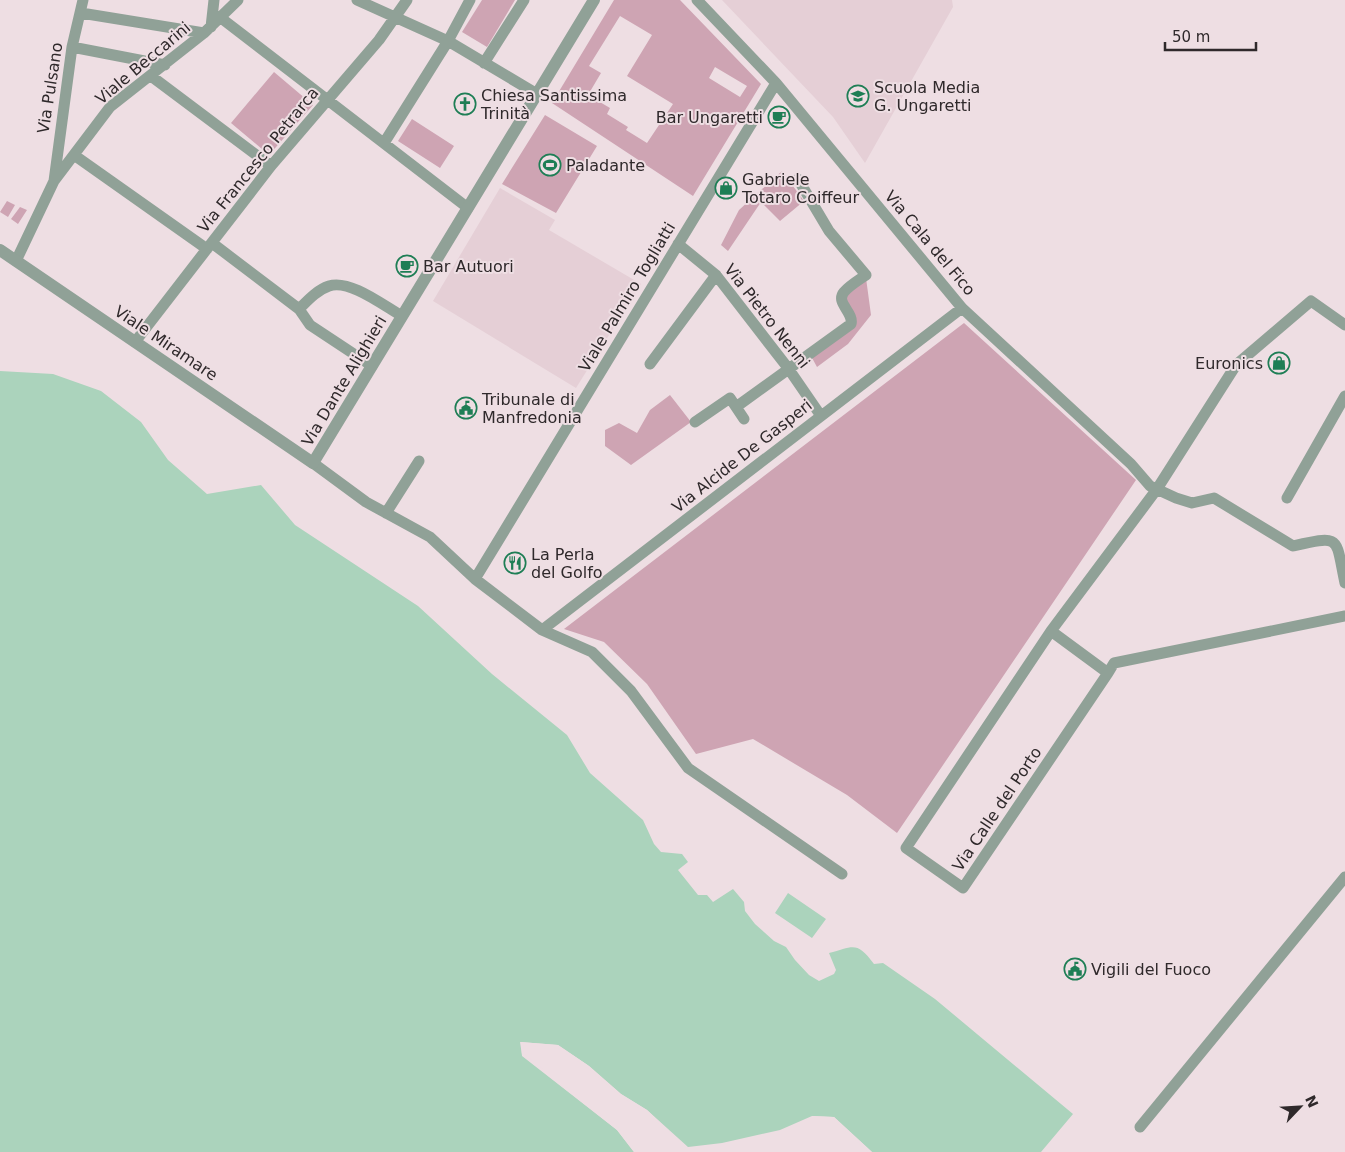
<svg xmlns="http://www.w3.org/2000/svg" width="1345" height="1152" viewBox="0 0 1345 1152" font-family="'DejaVu Sans',sans-serif">
  <rect width="100%" height="100%" fill="#eedee3"/>
  <path fill="#e5cfd6" d="M722 0H952L953 7 865 163 833 117Z
    M500 188 555 220 549 230 641 284 576 388 433 301Z"/>
  <path fill="#cea4b3" fill-rule="evenodd" d="M482 0H515L487 47 462 32Z
    M614 0H680L761 84 693 196 552 103ZM620 16 652 35 627 76 673 104 647 143 626 130 628 127 607 114 610 108 588 95 601 73 589 66ZM715 67 747 86 740 97 709 78Z
    M274 72 313 105 269 155 231 123Z
    M545 115 597 146 556 213 502 184Z
    M412 119 454 146 440 168 398 141Z
    M782 171 804 201 780 221 761 202 728 251 721 245 739 210Z
    M7 201 15 205 8 217 0 212Z
    M20 207 27 210 18 224 11 219Z
    M866 278 871 315 848 344 817 367 811 356 853 327 845 297Z
    M964 323 1136 480 897 833 847 795 753 739 696 754 647 684 604 642 564 629Z
    M670 395 691 422 631 465 605 446V430L619 423 637 433 650 410Z"/>
  <path fill="#abd3bc" d="M0 371 53 374 101 391 141 422 168 460 207 494 261 485 295 525 418 606 492 674 567 735 590 773 643 820 654 844 661 852 682 854 688 862 678 870 698 895H707L713 902 733 889 744 902 745 911 755 924 774 941 786 947 795 960 809 975 819 981 834 974 836 970 829 953C854 946 857 941 874 964L883 963 935 999 1073 1114 1041 1152H872L834 1117 812 1116 780 1130 722 1143 688 1147 647 1110 621 1094 589 1066 558 1045 521 1042 522 1056 617 1130 634 1152H0Z
    M788 893 826 919 812 938 775 913Z"/>
  <path fill="#eedee3" d="M520 1042 558 1045 589 1066 621 1094 647 1110 689 1150 645 1112 620 1096 588 1068 557 1048 523 1045 524 1054 619 1128 637 1152H634L617 1130 522 1055Z
    M812 1116 834 1117 872 1152H868L833 1119H813Z"/>
  <g fill="none" stroke-linecap="round" stroke-linejoin="round">
    <path stroke="#90a197" stroke-width="11" d="M357 0 448 41 537 94
      M697 0 776 83 962 308 1131 464 1150 486 1176 498 1192 503 1214 498 1293 546C1342 535 1335 536 1345 583
      M81 13 204 33
      M221 18 468 208
      M211 27 214 0
      M72 47 165 65
      M484 63 524 0
      M151 76 271 166
      M384 143 448 41 470 0
      M74 155 207 249
      M54 181 72 47 83 0
      M212 243 299 309 310 325 372 366
      M678 244 716 275 788 368 821 416
      M16 261 54 181 110 107 204 33 238 0
      M299 309C308 300 317 290 329 286 350 279 384 306 402 316
      M135 342 271 166 379 40 407 0
      M650 364 716 275
      M736 407 851 324C854 312 835 303 844 292 850 285 859 280 866 275L829 231 798 179
      M695 422 730 398 744 419
      M313 463 366 502 430 537 475 579 542 630 592 652 631 691 688 768 842 874
      M1287 498 1345 396
      M386 513 419 461
      M475 579 776 83
      M542 630 962 308
      M1051 631 1108 673 963 888 906 848 1051 631 1157 489 1236 365 1311 301 1345 325
      M1108 673 1114 663 1345 616
      M1140 1127 1345 877"/>
    <path stroke="#90a197" stroke-width="12" d="M0 250 313 463 594 0"/>
  </g>
  <defs>
    <g id="school-ring" transform="scale(1.125)"><circle r="9.5" fill="#eedee3" stroke="#1e7e55" stroke-width="1.5"/><path d="M0-5L7-2L0 1L-7-2ZM-4 1L0 2.5L4 1V4Q0 6-4 4Z" fill="#1e7e55"/></g>
    <g id="church-ring" transform="scale(1.125)"><circle r="9.5" fill="#eedee3" stroke="#1e7e55" stroke-width="1.5"/><path d="M-1.2-6h2.4v3.5h3.3v2.4h-3.3V6h-2.4V-.1h-3.3v-2.4h3.3Z" fill="#1e7e55"/></g>
    <g id="cafe-ring" transform="scale(1.125)"><circle r="9.5" fill="#eedee3" stroke="#1e7e55" stroke-width="1.5"/><path d="M-5.5-4.5H6V0H3Q3 3.5 0 3.5H-2.5Q-5.5 3.5-5.5 0ZM3-3.2v2h1.7v-2ZM-6 4.5H4V6H-6Z" fill="#1e7e55"/></g>
    <g id="stadium-ring" transform="scale(1.125)"><circle r="9.5" fill="#eedee3" stroke="#1e7e55" stroke-width="1.5"/><path d="M0-5a6.5 5 0 1 0 0 10a6.5 5 0 1 0 0-10ZM-3.5-1.8h7v3.6h-7Z" fill="#1e7e55"/></g>
    <g id="shop-ring" transform="scale(1.125)"><circle r="9.5" fill="#eedee3" stroke="#1e7e55" stroke-width="1.5"/><path d="M-5-2.5h2.3a2.7 3.5 0 0 1 5.4 0H5L5.5 6h-11ZM-1.5-2.5h3a1.5 2.3 0 0 0-3 0Z" fill="#1e7e55"/></g>
    <g id="civic-ring" transform="scale(1.125)"><circle r="9.5" fill="#eedee3" stroke="#1e7e55" stroke-width="1.5"/><path d="M-.6-6.5H3V-4.5H.6V-3L4-1V1h2V6H-6V1h2V-1L-.6-3ZM-1.2 2.5V6h2.4V2.5Z" fill="#1e7e55"/></g>
    <g id="restaurant-ring" transform="scale(1.125)"><circle r="9.5" fill="#eedee3" stroke="#1e7e55" stroke-width="1.5"/><path d="M-5-6h1v4h1v-4h1v4h1v-4h1v5L-1.5 .5V6h-2V.5L-5-1ZM5-6V6H3V1.5H1.5Q1.5-4 5-6Z" fill="#1e7e55"/></g>
  </defs>
  <g fill-rule="evenodd">
    <use href="#school-ring" x="858" y="96"/>
    <use href="#church-ring" x="465" y="104"/>
    <use href="#cafe-ring" x="779" y="117"/>
    <use href="#stadium-ring" x="550" y="165"/>
    <use href="#shop-ring" x="726" y="188"/>
    <use href="#cafe-ring" x="407" y="266"/>
    <use href="#shop-ring" x="1279" y="363"/>
    <use href="#civic-ring" x="466" y="408"/>
    <use href="#restaurant-ring" x="515" y="563"/>
    <use href="#civic-ring" x="1075" y="969"/>
  </g>
  <g text-anchor="middle" dominant-baseline="central" stroke-width="4" stroke-linejoin="round" paint-order="stroke">
    <g font-size="16" fill="#2f292b" stroke="#eedee3">
      <text transform="translate(143 63) rotate(-40)">Viale Beccarini</text>
      <text transform="translate(50 88) rotate(-81)">Via Pulsano</text>
      <text transform="translate(258 160) rotate(-51)">Via Francesco Petrarca</text>
      <text transform="translate(930 243) rotate(50)">Via Cala del Fico</text>
      <text transform="translate(627 297) rotate(-59)">Viale Palmiro Togliatti</text>
      <text transform="translate(767 316) rotate(52)">Via Pietro Nenni</text>
      <text transform="translate(166 343) rotate(34)">Viale Miramare</text>
      <text transform="translate(344 381) rotate(-59)">Via Dante Alighieri</text>
      <text transform="translate(742 456) rotate(-38)">Via Alcide De Gasperi</text>
      <text transform="translate(997 809) rotate(-56)">Via Calle del Porto</text>
    </g>
    <g font-size="16" fill="#2f292b" stroke="#eedee3" text-anchor="start">
      <text x="874" y="87">Scuola Media<tspan x="874" dy="18">G. Ungaretti</tspan></text>
      <text x="481" y="95">Chiesa Santissima<tspan x="481" dy="18">Trinità</tspan></text>
      <text x="763" y="117" text-anchor="end">Bar Ungaretti</text>
      <text x="566" y="165">Paladante</text>
      <text x="742" y="179">Gabriele<tspan x="742" dy="18">Totaro Coiffeur</tspan></text>
      <text x="423" y="266">Bar Autuori</text>
      <text x="1263" y="363" text-anchor="end">Euronics</text>
      <text x="482" y="399">Tribunale di<tspan x="482" dy="18">Manfredonia</tspan></text>
      <text x="531" y="554">La Perla<tspan x="531" dy="18">del Golfo</tspan></text>
      <text x="1091" y="969">Vigili del Fuoco</text>
    </g>
  </g>
  <g transform="translate(1300 1107) rotate(65)" stroke="#eedee3" stroke-width="4" paint-order="stroke">
  <path d="M0-4L9 19L0 12L-9 19Z" fill="#2f292b"/>
  <text y="-8" font-size="14" font-weight="bold" text-anchor="middle" fill="#2f292b">N</text>
  </g>
  <path d="M1165 42v8h91v-8" fill="none" stroke="#2f292b" stroke-width="2.5"/>
  <text x="1172" y="42" font-size="15" fill="#2f292b" stroke="#eedee3" stroke-width="4" paint-order="stroke">50 m</text>
</svg>
